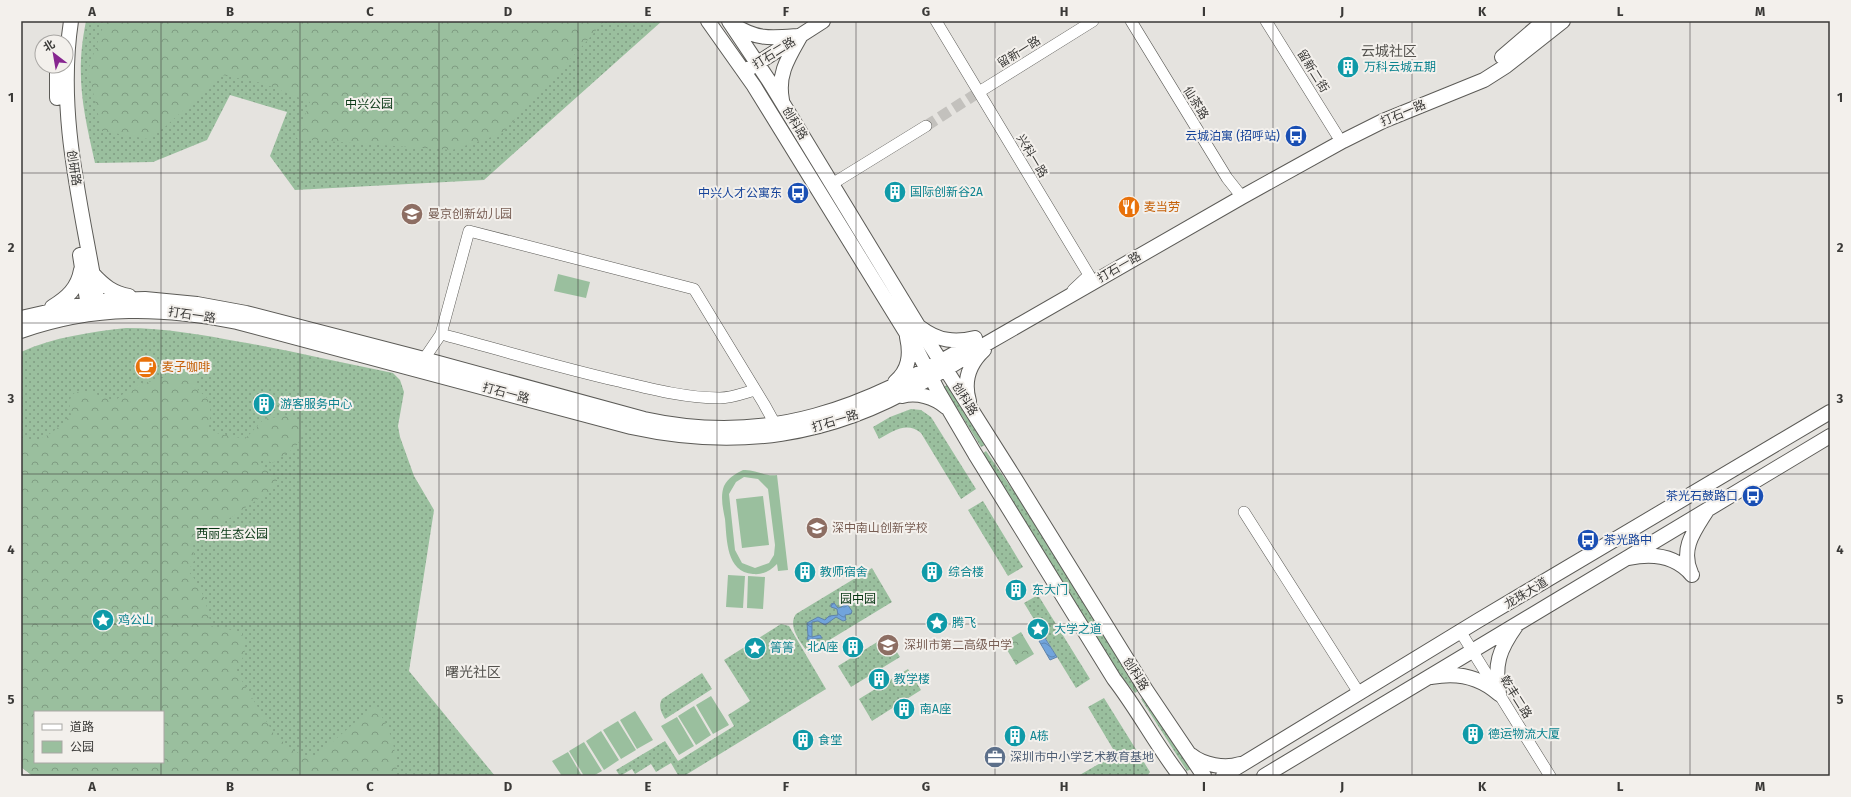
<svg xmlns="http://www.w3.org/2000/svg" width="1851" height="797" viewBox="0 0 1851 797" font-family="'Fira Sans','Noto Sans SC',sans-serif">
  <defs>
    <pattern id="green-dots" width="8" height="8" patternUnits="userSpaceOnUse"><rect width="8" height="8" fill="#9abf9e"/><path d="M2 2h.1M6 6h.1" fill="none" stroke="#7f9c82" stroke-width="1.8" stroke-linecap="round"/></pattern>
    <pattern id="forest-crowns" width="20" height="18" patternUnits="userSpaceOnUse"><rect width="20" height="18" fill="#9abf9e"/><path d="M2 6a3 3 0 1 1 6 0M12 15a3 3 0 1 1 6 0" fill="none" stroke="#7f9c82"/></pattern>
    <pattern id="water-waves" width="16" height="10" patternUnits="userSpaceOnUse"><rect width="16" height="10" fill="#71a4dc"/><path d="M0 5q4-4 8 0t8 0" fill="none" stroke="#5e87b3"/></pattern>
  </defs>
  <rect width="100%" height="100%" fill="#e5e3df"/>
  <path fill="url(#green-dots)" fill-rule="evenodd" d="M86 21H662L484 180 295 190 270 156 287 112 230 95 207 140 153 162 95 163C83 110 75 75 86 21Z
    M126 328C165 328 203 335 241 342 292 351 342 363 393 373L400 380 404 392 398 426 400 437 414 476 434 510 409 671 495 776H33L21 767V352C54 337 91 332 126 328ZM35 712H163V762H35Z
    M947 385 985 445 981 447 944 387Z
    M911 409 921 410 931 417 976 489 961 499 921 433C907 421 893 431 879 439L873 427 890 417Z
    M986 451 1017 496 1138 691 1135 693 1114 667 982 454Z
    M983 501 1023 567 1008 576 968 510Z
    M872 568 892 602 808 653C801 642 787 627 796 614Z
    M1038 595 1090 679 1076 688 1024 603Z
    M781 624 789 626 826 689 684 776 678 775 671 763 656 772 651 764 635 774 632 769 620 776 616 770 665 741 678 761 734 726 728 715 750 701 724 660Z
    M887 636 900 657 851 687 838 666Z
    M908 669 921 690 872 721 859 699Z
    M702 673 712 689 665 719C661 712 658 706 662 699Z
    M1144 697 1191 769 1187 771 1141 699Z
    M1104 698 1150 772 1147 776H1078L1116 754 1088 707Z"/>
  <path fill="url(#forest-crowns)" fill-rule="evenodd" d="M105 21H604L586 42 501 134 452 150 296 139 310 102 262 83 222 75 166 126 148 139 102 131 88 70Z
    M166 360 199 367 195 387 208 399 211 414 207 431 245 439 264 419 293 415 305 430 296 447 272 463 263 458 259 463 269 470 277 480 276 487 193 543 194 561 188 571C203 587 207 605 211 626L242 632 245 653 236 671 274 734 294 751 314 758 360 718 375 708C391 725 397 753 397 776H33L21 767V436C39 449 59 427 71 415 70 411 69 404 70 400 74 382 104 398 115 401L131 387 166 377ZM35 712H163V762H35Z
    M1021 632 1034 654 1016 665 1003 643Z"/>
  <path fill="#9abf9e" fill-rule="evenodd" d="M558 274 590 282 586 298 554 291Z
    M743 470C756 469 764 477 777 475L788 570 778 571 777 564C770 571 763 575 753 574 726 572 727 540 725 519 723 509 720 496 724 486 728 478 735 474 743 470ZM744 477 758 479 768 489 775 545 774 555 769 563 755 568 742 563 735 550 729 494 736 482Z
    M763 496 769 545 742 548 736 499Z
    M728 575 745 576 743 608 726 607Z
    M748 576 765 577 763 609 747 608Z
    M711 696 729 725 713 734 696 705Z
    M694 706 711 735 696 745 678 716Z
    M635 711 653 740 637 749 620 720Z
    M677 717 694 746 679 755 661 726Z
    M618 721 636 750 621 759 603 730Z
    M601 731 619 760 604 770 586 741Z
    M584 742 602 771 593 776H584L569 751Z
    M568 752 582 776H562L552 761Z"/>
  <path fill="url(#water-waves)" stroke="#6084aa" d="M844 596 847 599V604L852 611 851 614 845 615 846 620 843 621 836 617 825 625 818 621 812 622V637L820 635 822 638 807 640 808 636 807 623 818 617 825 620 829 616 838 615 837 609 831 607V604L834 603 838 608 842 607 841 598Z
    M1045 638 1057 657 1050 660 1039 641Z"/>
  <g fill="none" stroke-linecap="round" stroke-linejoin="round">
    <path stroke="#c3c1bd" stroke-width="11" stroke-dasharray="11 5.5" stroke-linecap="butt" d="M926 126 979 92"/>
    <g stroke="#5c5b57" stroke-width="12">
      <path id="minor" d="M936 21 1089 275 1073 290
        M1131 21 1227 178 1242 197
        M1266 21 1337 135
        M979 92 1093 21
        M832 184 926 126
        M441 334C500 350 558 367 618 381 651 389 686 398 720 398 732 398 744 393 755 390
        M424 359 441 334 469 231 694 289 764 404 775 424
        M1244 512 1359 693
        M1460 631 1550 776"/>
    </g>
    <g stroke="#5c5b57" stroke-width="16">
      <path id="major" d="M71 21C56 120 84 214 99 311
        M708 21 754 86 918 352 938 391 975 454 1114 679C1138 710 1156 745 1180 776
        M729 21 771 84 917 324 1014 477 1146 690 1204 776
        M734 25C757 40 771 38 798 36
        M1502 57 1544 21
        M750 68 823 21
        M57 98V66
        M782 100C777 75 788 58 800 37
        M80 255 89 313
        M93 274C104 286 113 293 129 296
        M52 307C67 298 78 288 81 270
        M21 318 65 308 111 300 145 299 197 304 246 313 424 359 644 419C771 447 864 407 971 344
        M921 328C938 341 955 343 975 338
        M21 331C95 305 162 307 237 322L631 427C736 450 830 437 923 382 940 372 957 364 972 352L1242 197 1343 141 1383 121 1484 80 1506 66 1563 21
        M895 382C909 370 911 355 907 337
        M902 396C917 392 934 397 946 407
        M969 401C963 381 969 364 984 350
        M1629 558C1653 553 1676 556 1692 575
        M1691 573C1680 549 1694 531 1706 512
        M1432 677C1457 672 1480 677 1499 694
        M1499 694C1494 664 1499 650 1516 626
        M1191 755C1203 765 1225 769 1240 764
        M1223 776 1479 620 1830 412
        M1264 776 1830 436"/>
    </g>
    <use href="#minor" stroke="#fff" stroke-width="11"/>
    <use href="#major" stroke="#fff" stroke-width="14"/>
  </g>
  <path fill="none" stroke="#3a3937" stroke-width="1" stroke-opacity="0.55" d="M161 21V712M300 21V776M439 21V776M578 21V776M717 21V776M856 21V776M995 21V776M1134 21V776M1273 21V776M1412 21V776M1551 21V776M1690 21V776M21 173H1830M21 323H1830M21 474H1830M21 624H1830M161 762V776"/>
  <defs>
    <g id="building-disc" transform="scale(1.15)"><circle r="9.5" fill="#0f9aa8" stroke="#f3f0ec"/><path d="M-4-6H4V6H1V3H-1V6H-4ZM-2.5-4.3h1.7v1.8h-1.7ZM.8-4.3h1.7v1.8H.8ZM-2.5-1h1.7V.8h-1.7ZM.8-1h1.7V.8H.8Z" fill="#fff"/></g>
    <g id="bus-disc" transform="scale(1.15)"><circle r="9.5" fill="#1a4fb4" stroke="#f3f0ec"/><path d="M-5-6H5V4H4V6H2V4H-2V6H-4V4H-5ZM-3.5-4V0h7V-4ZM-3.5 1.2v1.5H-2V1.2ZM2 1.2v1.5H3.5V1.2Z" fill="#fff"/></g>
    <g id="restaurant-disc" transform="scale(1.15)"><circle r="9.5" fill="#e8710a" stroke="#f3f0ec"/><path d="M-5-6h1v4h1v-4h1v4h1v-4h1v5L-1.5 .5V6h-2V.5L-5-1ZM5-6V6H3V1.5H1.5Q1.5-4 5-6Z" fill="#fff"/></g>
    <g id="school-disc" transform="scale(1.15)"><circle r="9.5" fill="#8d6e63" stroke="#f3f0ec"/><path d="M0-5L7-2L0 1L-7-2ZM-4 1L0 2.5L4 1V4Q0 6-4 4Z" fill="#fff"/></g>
    <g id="cafe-disc" transform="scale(1.15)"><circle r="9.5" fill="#e8710a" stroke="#f3f0ec"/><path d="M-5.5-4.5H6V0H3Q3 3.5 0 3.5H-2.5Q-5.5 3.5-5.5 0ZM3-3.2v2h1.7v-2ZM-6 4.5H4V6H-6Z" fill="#fff"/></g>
    <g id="sight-disc" transform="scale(1.15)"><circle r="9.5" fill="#0f9aa8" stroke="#f3f0ec"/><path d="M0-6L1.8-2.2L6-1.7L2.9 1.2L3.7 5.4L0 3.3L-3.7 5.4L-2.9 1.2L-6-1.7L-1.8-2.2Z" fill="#fff"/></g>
    <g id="office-disc" transform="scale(1.15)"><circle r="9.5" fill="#5c6f8a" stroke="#f3f0ec"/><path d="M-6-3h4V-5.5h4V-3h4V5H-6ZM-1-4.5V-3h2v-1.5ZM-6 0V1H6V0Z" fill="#fff"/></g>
  </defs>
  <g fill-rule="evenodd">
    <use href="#building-disc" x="1348" y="67"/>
    <use href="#bus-disc" x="1296" y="136"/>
    <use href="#building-disc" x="895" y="192"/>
    <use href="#bus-disc" x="798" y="193"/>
    <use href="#restaurant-disc" x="1129" y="207"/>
    <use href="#school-disc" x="412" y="214"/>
    <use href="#cafe-disc" x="146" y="367"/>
    <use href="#building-disc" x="264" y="404"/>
    <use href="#bus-disc" x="1753" y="496"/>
    <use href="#school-disc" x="817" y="528"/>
    <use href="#bus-disc" x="1588" y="540"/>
    <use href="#building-disc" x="805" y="572"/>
    <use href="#building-disc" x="932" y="572"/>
    <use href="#building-disc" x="1016" y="590"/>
    <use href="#sight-disc" x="103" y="620"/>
    <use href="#sight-disc" x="937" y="623"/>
    <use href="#sight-disc" x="1038" y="629"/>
    <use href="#school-disc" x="888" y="645"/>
    <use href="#building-disc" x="853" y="647"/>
    <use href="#sight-disc" x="755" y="648"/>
    <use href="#building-disc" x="879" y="679"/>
    <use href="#building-disc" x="904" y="709"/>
    <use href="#building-disc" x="1473" y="734"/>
    <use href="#building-disc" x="1015" y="736"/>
    <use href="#building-disc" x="803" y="740"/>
    <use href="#office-disc" x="995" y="757"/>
  </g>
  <g text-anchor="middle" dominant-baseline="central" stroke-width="4" stroke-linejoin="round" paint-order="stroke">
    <g font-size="12" fill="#3a3937" stroke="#f3f0ec">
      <text transform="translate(1019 52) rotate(-32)">留新一路</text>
      <text transform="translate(774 53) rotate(-32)">打石二路</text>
      <text transform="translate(1313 71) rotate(58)">留新二街</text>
      <text transform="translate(1196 103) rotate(58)">仙茶路</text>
      <text transform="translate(1403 113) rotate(-23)">打石一路</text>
      <text transform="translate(795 123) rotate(59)">创科路</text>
      <text transform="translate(1032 156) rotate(59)">兴科一路</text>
      <text transform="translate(74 168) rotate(81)">创研路</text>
      <text transform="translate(1119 267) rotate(-30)">打石一路</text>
      <text transform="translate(192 315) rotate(8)">打石一路</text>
      <text transform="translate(506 393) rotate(15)">打石一路</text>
      <text transform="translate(965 399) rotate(58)">创科路</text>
      <text transform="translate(835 421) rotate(-17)">打石一路</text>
      <text transform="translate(1526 593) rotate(-31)">龙珠大道</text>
      <text transform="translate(1136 674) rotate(58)">创科路</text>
      <text transform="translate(1516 697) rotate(58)">乾丰二路</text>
    </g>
    <g font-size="12" fill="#0d838f" stroke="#f3f0ec" text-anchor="start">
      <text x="1364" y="67">万科云城五期</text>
      <text x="910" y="192">国际创新谷2A</text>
      <text x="280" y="404">游客服务中心</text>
      <text x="820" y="572">教师宿舍</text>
      <text x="948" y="572">综合楼</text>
      <text x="1032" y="590">东大门</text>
      <text x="118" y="620">鸡公山</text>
      <text x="952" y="623">腾飞</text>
      <text x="1054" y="629">大学之道</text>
      <text x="838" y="647" text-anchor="end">北A座</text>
      <text x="770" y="648">箐箐</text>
      <text x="894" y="679">教学楼</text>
      <text x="920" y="709">南A座</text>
      <text x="1488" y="734">德运物流大厦</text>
      <text x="1030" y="736">A栋</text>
      <text x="818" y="740">食堂</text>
    </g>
    <g font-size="12" fill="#083714" stroke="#f3f0ec">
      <text x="369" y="104">中兴公园</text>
      <text x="232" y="534">西丽生态公园</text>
      <text x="858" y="599">园中园</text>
    </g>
    <g font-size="12" fill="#164399" stroke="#f3f0ec" text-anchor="end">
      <text x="1280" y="136">云城泊寓 (招呼站)</text>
      <text x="782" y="193">中兴人才公寓东</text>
      <text x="1738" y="496">茶光石鼓路口</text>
      <text x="1604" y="540" text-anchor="start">茶光路中</text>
    </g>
    <g font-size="12" fill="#c56008" stroke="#f3f0ec" text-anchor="start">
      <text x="1144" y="207">麦当劳</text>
      <text x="162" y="367">麦子咖啡</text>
    </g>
    <g font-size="12" fill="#785e54" stroke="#f3f0ec" text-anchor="start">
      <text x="428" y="214">曼京创新幼儿园</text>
      <text x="832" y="528">深中南山创新学校</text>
      <text x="904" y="645">深圳市第二高级中学</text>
    </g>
    <g font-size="12" fill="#4e5e75" stroke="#f3f0ec" text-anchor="start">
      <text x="1010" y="757">深圳市中小学艺术教育基地</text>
    </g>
    <g font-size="14" fill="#55534f" stroke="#f3f0ec">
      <text x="1389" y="51">云城社区</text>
      <text x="473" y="672">曙光社区</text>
    </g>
  </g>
  <rect width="1851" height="797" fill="none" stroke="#f3f0ec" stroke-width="44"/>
  <rect x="34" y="711" width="130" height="52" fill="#f3f0ec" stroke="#a9a7a4"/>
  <rect x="42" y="724" width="20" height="6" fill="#ffffff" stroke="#a9a7a4"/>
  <text x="70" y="731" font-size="12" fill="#3a3937">道路</text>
  <rect x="42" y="741" width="20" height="12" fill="#9abf9e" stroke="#a9a7a4"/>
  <text x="70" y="751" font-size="12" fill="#3a3937">公园</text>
  <g transform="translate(54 54) rotate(329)"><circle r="19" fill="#f3f0ec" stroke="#a9a7a4"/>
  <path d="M0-3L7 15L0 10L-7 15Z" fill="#872690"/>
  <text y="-6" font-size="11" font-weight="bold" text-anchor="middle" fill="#3a3937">北</text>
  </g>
  <rect x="22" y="22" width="1807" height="753" fill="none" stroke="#3a3937" stroke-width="1.5"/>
  <g font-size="13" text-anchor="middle" font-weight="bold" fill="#3a3937">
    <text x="92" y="16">A</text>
    <text x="230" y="16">B</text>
    <text x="370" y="16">C</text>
    <text x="508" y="16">D</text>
    <text x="648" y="16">E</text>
    <text x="786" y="16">F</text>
    <text x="926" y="16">G</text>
    <text x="1064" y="16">H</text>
    <text x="1204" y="16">I</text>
    <text x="1342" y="16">J</text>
    <text x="1482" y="16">K</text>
    <text x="1620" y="16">L</text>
    <text x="1760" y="16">M</text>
    <text x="11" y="102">1</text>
    <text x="1840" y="102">1</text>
    <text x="11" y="252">2</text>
    <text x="1840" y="252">2</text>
    <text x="11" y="403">3</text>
    <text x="1840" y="403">3</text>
    <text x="11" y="554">4</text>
    <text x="1840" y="554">4</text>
    <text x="11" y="704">5</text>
    <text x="1840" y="704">5</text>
    <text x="92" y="791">A</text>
    <text x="230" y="791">B</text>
    <text x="370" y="791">C</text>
    <text x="508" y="791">D</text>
    <text x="648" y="791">E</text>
    <text x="786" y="791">F</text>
    <text x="926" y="791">G</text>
    <text x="1064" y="791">H</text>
    <text x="1204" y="791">I</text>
    <text x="1342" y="791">J</text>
    <text x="1482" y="791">K</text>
    <text x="1620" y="791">L</text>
    <text x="1760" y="791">M</text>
  </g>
</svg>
